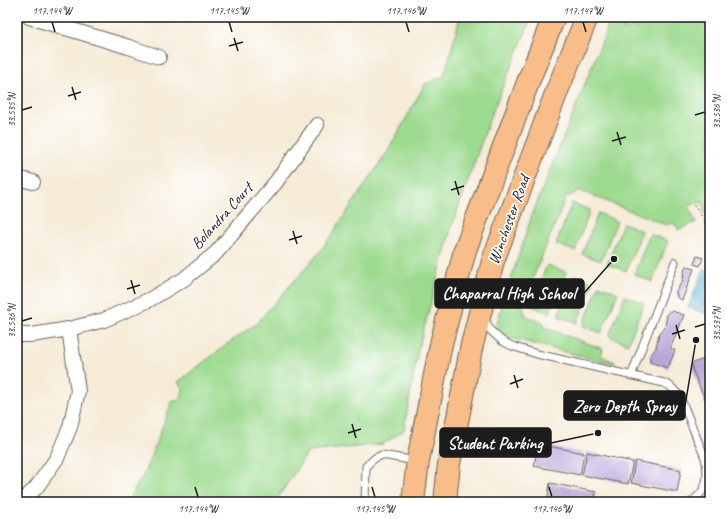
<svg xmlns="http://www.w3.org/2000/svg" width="727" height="519" viewBox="0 0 727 519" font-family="Caveat,sans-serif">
  <rect width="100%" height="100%" fill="#fff"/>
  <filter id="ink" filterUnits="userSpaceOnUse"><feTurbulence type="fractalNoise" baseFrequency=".025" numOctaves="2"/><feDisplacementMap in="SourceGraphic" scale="8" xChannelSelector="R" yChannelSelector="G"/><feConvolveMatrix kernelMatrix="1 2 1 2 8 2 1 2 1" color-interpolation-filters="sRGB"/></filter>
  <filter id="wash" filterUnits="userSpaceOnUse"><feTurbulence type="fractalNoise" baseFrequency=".012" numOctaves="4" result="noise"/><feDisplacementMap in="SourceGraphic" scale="16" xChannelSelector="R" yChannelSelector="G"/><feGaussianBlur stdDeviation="0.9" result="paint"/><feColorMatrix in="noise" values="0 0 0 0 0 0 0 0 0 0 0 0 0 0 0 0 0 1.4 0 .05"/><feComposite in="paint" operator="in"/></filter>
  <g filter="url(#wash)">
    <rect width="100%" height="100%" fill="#f5ebd7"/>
    <path fill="#9dda8f" stroke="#5c7b56" d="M460 17H532L491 115 451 229 418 350 404 430 383 444 308 452 275 502H127L144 474 172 402 181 398 183 389 178 382 230 342 256 324 320 252 388 151 425 84 444 76Z
      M612 17H628L623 29 637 28 640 17H710V222L703 210 705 209 702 202 689 206C690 212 694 217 696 222L678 230 677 226 672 223 666 225 578 190 576 193 566 197 522 305 526 316 544 323 543 327 603 349 601 356 615 362 614 364 506 337 496 327 503 303 532 215Z
      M572 203 590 210 575 251 556 244Z
      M598 213 617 221 601 261 582 254Z
      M623 223 642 231 626 271 607 264Z
      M650 234 668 241 652 282 634 274Z
      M547 265 566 272 550 313 531 306Z
      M574 275 593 283 577 323 558 316Z
      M599 285 618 293 601 333 583 326Z
      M625 296 644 303 628 344 609 336Z"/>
    <path fill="#eeda9e" stroke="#857b5d" d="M628 17H640L637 28 623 29Z"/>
    <path fill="#4daccc" stroke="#346474" d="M704 269 710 271V301L705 314 688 307Z"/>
    <g id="blocks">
      <path fill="#b7a6d9" d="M697 256 703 258 700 266 694 264Z
        M686 266 694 269 682 300 677 297 676 292 683 280 684 272Z
        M672 311 684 315 670 349 675 350 668 368 650 362V356L656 348 659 334 665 328 667 315 668 313Z
        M710 357V411L692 369 693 363Z
        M538 444 584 453 580 475 534 466Z
        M587 452 633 462 628 484 582 475Z
        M635 461 681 470 677 492 631 483Z
        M550 483 596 492 594 502H547Z"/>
    </g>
  </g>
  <g filter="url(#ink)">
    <use href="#blocks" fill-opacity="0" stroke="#68645d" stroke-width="1"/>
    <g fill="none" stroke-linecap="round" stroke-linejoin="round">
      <g stroke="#68645d" stroke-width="9">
        <path id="lane" d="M484 317 490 330 502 341 512 346 537 354 664 383 670 386 677 393 683 404 705 458C709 476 708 491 691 502
          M631 376 675 262
          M365 502 366 466 375 458 382 455 416 461"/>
      </g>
      <g stroke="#68645d" stroke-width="16">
        <path id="street" d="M29 17 129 47 159 57
          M17 178 33 182
          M17 335H32L69 329 104 320 149 300 184 279 216 253 276 182 317 125
          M21 502 36 488 57 458 70 427 78 391 69 329"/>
      </g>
      <g stroke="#68645d" stroke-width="24">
        <path id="primary" d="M413 502 418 461 441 344 465 250 530 77 554 17
          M445 502 449 464 471 349 493 261 557 91 587 17"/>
      </g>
      <path stroke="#68645d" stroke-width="2" stroke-dasharray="1 3" stroke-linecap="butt" d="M694 205 699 212 709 229"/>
      <use href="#lane" stroke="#fff" stroke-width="7"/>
      <use href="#street" stroke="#fff" stroke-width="14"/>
      <use href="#primary" stroke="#f8bd89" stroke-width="22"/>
    </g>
  </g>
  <path fill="none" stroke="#1c1c1c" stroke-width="1.5" d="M52 22 55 32M229 22 232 32M406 22 409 32M583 22 586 32M234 38 238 51M229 46 243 42M72 87 76 100M68 96 81 92M22 110 32 107M695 115 705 112M617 132 621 145M612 141 626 137M455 181 459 195M451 190 464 186M293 231 297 244M289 240 302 236M131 280 135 294M127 289 140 285M22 321 32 318M676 325 680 339M695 327 705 324M672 334 685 330M514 375 518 388M510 384 523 379M352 424 356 438M348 433 361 429M195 487 198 497M372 487 375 497M549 487 552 497"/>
  <g text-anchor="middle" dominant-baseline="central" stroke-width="3.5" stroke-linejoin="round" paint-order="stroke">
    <g font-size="16" fill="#1c1c1c" stroke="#fff">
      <text transform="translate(222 216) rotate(-48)">Bolandra Court</text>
      <text transform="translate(509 220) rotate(-70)">Winchester Road</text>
    </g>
  </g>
  <path fill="none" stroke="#1c1c1c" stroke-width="1.5" d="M614 259L584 293M696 340L685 406M598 433L551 443"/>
  <g fill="#1c1c1c" stroke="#fff" stroke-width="1.5">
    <circle cx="614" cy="259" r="4"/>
    <circle cx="696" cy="340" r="4"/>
    <circle cx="598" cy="433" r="4"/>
  </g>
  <g fill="#1c1c1c" stroke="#1c1c1c" stroke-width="1.5">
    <rect x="435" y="279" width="149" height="29" rx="4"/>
    <rect x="564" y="391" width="121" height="29" rx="4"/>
    <rect x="440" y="428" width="111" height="29" rx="4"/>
  </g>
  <g font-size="17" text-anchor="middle" font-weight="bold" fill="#fff">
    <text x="509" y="299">Chaparral High School</text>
    <text x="625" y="412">Zero Depth Spray</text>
    <text x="495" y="449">Student Parking</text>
  </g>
  <rect width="727" height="519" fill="none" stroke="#fff" stroke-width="44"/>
  <rect x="22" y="22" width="683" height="475" fill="none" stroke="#1c1c1c" stroke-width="1.5"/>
  <g font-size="10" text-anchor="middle" fill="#1c1c1c">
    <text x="52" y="14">117.144°W</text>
    <text x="229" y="14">117.145°W</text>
    <text x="406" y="14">117.146°W</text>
    <text x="583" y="14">117.147°W</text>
    <text transform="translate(11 110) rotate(-90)" y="4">33.535°N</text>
    <text transform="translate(716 112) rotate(-90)" y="4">33.536°N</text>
    <text transform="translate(11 321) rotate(-90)" y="4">33.536°N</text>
    <text transform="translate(716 324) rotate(-90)" y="4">33.537°N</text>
    <text x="198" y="512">117.144°W</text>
    <text x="375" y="512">117.145°W</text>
    <text x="552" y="512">117.146°W</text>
  </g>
</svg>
